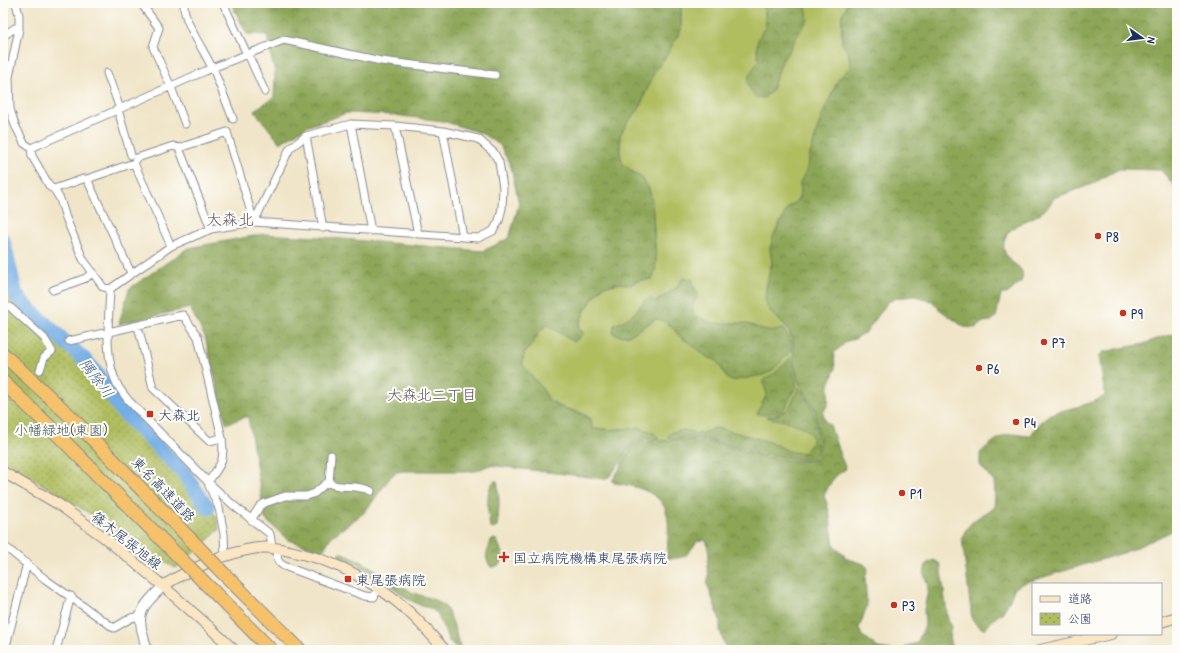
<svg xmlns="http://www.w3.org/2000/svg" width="1180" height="653" viewBox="0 0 1180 653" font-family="'Patrick Hand','Klee One',sans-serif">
  <defs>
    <pattern id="forest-crowns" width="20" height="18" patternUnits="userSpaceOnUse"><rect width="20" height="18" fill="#8ca556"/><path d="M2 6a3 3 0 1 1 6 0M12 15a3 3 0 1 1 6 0" fill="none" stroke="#72874a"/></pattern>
    <pattern id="park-dots" width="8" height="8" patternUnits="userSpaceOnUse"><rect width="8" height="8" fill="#b0be60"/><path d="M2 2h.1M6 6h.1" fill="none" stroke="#8e9b52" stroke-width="1.8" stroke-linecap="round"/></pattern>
  </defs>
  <rect width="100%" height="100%" fill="#fdfcf7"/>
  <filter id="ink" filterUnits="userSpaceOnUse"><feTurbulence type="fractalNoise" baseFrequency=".025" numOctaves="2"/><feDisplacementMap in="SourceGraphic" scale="8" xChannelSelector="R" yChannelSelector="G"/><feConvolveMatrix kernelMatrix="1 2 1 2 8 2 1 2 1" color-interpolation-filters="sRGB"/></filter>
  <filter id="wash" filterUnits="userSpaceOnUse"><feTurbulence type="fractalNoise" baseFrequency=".012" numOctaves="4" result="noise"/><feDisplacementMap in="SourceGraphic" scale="16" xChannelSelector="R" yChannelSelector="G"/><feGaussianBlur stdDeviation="0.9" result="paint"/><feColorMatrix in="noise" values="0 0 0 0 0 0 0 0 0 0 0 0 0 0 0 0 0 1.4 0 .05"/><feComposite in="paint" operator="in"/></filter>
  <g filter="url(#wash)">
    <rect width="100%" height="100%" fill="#f0e5c8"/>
    <path fill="#b0be60" stroke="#66765f" d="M681 3H847L846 8 842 14V43L849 54 850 67 839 78 831 95 820 121 809 158 808 166 800 183 801 192 798 199 787 209 770 249 772 262 766 288 771 313C775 317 782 321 785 325 798 343 790 359 797 378 800 386 806 392 810 399 820 417 822 440 818 459 782 468 745 448 710 442 686 438 663 441 640 443L635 445 622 464 619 463 633 443 638 440 659 438 623 428 611 430 606 429H592L591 419 584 414 559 406 548 399 541 387 527 372 522 363 524 354 533 343 540 331 547 325 575 342 583 333 578 328C582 312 593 299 603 286L622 283 631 285C637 281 641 279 648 280L656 262 652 202 649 189 641 176 631 171 622 162 620 152V135L627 123 639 109 654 72 664 59 681 30Z"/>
    <path fill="url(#forest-crowns)" stroke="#546a5a" d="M231 3H681V30L664 59 654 72 639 109 627 123 620 135V152L622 162 631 171 641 176 649 189 652 202 656 262 655 272 652 279 636 281 631 285 622 283 603 286C593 298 582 312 578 328L584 333 574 342 547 325 540 331 533 343 524 353 522 363C527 372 535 379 541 387 548 397 548 402 560 407 571 411 581 412 591 419L592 429H606L611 430 639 427 654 433 659 439 638 440 633 443 611 475 606 479 489 465 476 471H404L397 472 392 475 365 512 331 537 323 551 288 540 265 519 248 416 226 424 205 337 190 308 119 324 129 289 188 248 264 234 319 237 483 251 509 238 519 204 511 167 500 145 481 133 443 121 394 115 347 113 306 127 280 143 254 110 274 98 275 74 267 35 247 34Z
      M764 3H804L807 11 808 20 801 29 789 51 782 61 771 92 764 98 755 97C743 81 748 75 759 61 755 45 756 40 766 26Z
      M847 3H1177V189L1161 170 1119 169 1090 185 1054 198C1044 215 1033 217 1017 225 1004 233 999 247 1009 259 1013 264 1020 266 1022 272 1023 275 1022 279 1021 282L1007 294H1001L996 317 991 321 983 322 975 328 964 327 939 309 932 301 915 296 896 298 888 302 867 331 855 339 847 341 834 353 835 369 829 385 828 404 823 413 825 421 830 425 840 455 846 469C833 476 830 483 824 496 832 512 830 531 835 548L843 553 845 558 864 564 868 568 865 578 867 606 859 628 862 636 869 640 878 648 891 650H726L720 630V620L707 584 709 575 707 567 709 554 707 542 704 540 697 541C687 556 686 559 667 558 667 547 670 524 667 514 661 491 635 486 614 483L612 481 634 445 640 443C663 441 686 438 710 442 743 448 785 468 818 459L820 439 815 410 797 378 794 365 793 339 790 333 784 324 771 313 767 306 765 299 766 288 772 262 770 249 773 237 787 209 798 200 801 192 800 183 808 166 809 158 820 121 839 78 850 67 849 54 842 43V14L846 8Z
      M683 278 692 279 693 286 698 293C696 301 691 305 693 314 699 317 705 321 711 322 721 325 732 322 743 323 758 325 768 337 782 328 789 336 791 341 791 351L772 371 763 375 732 381 728 379 716 360 707 357 691 344 680 337 673 328 665 321 656 319 630 335 621 336 613 333 614 325C621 322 628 319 634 313 641 307 640 301 650 298L655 302 676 288Z
      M1177 333V529L1126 552 1021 584 1014 589 1010 600 1002 613 992 620 985 630 978 626 972 620 962 537C971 519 978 518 994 508L995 495 994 482 980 465V453C989 445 1000 434 1013 434 1019 434 1025 437 1031 435L1039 423 1050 414 1087 404 1105 396 1099 356 1103 352 1143 344 1159 338Z
      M791 357 793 373 797 385 785 408 782 411 763 415 757 413 767 394 763 382 766 378 774 374Z
      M799 387C802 392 806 396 808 400 815 412 821 445 815 457 797 464 754 450 735 446 723 442 709 440 696 438 687 437 677 438 668 438V436L672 432 684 430 700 434 714 428 723 429 770 442 791 452 804 453C831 427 783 421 766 417 792 412 788 410 799 387Z
      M495 481H497C500 496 499 512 497 527L493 529 490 527C488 515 484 488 495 481Z
      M493 539 497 540 503 556 501 564 494 567H491C482 555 489 552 491 540Z
      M339 553C352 552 389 579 400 587 405 587 407 588 411 592 439 602 446 598 455 630 457 637 458 644 463 650H458L449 641 437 613 430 608 422 606 406 598 394 588 366 569 337 556Z
      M934 560 940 564 948 620 952 626C948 636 949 641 953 650H905L906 646 917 643 925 626 924 610 928 589 927 582 924 575 926 564Z"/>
    <path fill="url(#park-dots)" stroke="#66765f" d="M3 232 21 306 68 349 94 374 126 419 181 474 206 508 216 515 219 530 176 568 151 555 126 536 47 487 3 462Z"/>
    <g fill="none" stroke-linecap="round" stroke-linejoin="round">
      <path stroke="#75ade5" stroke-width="15" d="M3 240 16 295 26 306 86 361 95 371 122 411 182 471 208 508"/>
    </g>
  </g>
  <g filter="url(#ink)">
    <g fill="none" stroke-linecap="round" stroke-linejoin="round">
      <g stroke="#868a93" stroke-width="9">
        <path id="minor" d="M16 3 19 15V29L9 77 10 109 15 125 24 143 31 148 32 156 50 187 54 189 60 199 66 218 83 259 103 287 110 289
          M141 3 159 28 153 47 171 87 185 124
          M223 3 247 54
          M184 4C183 22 205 51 212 68
          M3 36 15 28 19 29
          M248 54 265 92
          M213 68 233 119
          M107 73 120 109
          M118 110 131 155
          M351 124 371 231
          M395 126 418 234
          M443 131 463 237
          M306 136 323 228
          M31 148 212 68 284 40 381 61 495 75
          M179 148 211 229
          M134 163 137 158 173 146 179 148 227 132 254 222
          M54 189 83 179H87
          M131 273 87 179 134 163 171 246
          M110 289 171 246 211 229 254 222 478 238 493 231 499 221 502 208 503 188 499 162 494 153 478 139 443 131 395 126 351 124 306 136 290 148 254 222
          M110 289C109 319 103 358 118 386 121 391 125 396 129 401L208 482 233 505 270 534 272 547
          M53 290 86 278 93 272
          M10 307 44 338 52 351 44 358 40 370
          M138 326 153 388 209 441 222 438
          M69 341 183 315 198 337 222 438C225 461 221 465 208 482
          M329 483C338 489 357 484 371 491
          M209 486 219 508 224 534 225 556
          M251 520 260 506 265 503 285 496H307L315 493 325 484 329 483 331 455
          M3 545 45 579 114 628 131 618 140 616
          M278 549C277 557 276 562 284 566L365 596 374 597 378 588
          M5 650 27 563
          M56 650 71 596"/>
      </g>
      <g stroke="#868a93" stroke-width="11">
        <path id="tertiary" d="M147 650C137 614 136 613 163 586"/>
      </g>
      <g stroke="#868a93" stroke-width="12">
        <path id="secondary" d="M3 472 58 504 105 538 163 586 207 625 234 650
          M163 586C187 570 230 551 258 548 271 546 285 550 298 553 339 562 378 584 409 612 422 624 433 637 445 650
          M1161 622 1177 617
          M1040 650 1111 634"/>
      </g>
      <g stroke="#868a93" stroke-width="15">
        <path id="motorway" d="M3 354 70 416 197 546
          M3 382 49 426 179 557
          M223 573 300 650
          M212 590 271 650"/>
      </g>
      <use href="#minor" stroke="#fff" stroke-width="7"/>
      <use href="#tertiary" stroke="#fff" stroke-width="9"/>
      <use href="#secondary" stroke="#fbe6c4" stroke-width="10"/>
      <use href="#motorway" stroke="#f5c16b" stroke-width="13"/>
      <g stroke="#868a93" stroke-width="15" stroke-linecap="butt">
        <path id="motorway-bridge" d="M197 546 223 573
          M179 557 212 590"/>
      </g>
      <use href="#motorway-bridge" stroke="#f5c16b" stroke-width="13"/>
    </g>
  </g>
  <g fill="#c8321e" stroke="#fdfcf7" stroke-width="1.5">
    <circle cx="1098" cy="236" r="4"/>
    <circle cx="1123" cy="313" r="4"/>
    <circle cx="1044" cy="342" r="4"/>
    <circle cx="979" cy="368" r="4"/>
    <rect x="146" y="410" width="8" height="8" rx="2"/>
    <circle cx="1016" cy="422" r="4"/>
    <circle cx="902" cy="493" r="4"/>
    <path d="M502 551h4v4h4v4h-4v4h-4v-4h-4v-4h4z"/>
    <rect x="344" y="575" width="8" height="8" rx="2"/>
    <circle cx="894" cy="605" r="4"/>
  </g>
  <g text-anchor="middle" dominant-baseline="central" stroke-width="4" stroke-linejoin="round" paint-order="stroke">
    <g font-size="14" fill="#1b2f5e" stroke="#fdfcf7" text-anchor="start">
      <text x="1106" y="236">P8</text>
      <text x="1131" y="313">P9</text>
      <text x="1052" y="342">P7</text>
      <text x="987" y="368">P6</text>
      <text x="158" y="414">大森北</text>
      <text x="1024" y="422">P4</text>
      <text x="910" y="493">P1</text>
      <text x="513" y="557">国立病院機構東尾張病院</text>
      <text x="356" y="579">東尾張病院</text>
      <text x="902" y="605">P3</text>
    </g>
    <g font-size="14" fill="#485a5f" stroke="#fdfcf7">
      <text x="61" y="429">小幡緑地(東園)</text>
    </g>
    <g font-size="14" fill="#1b2f5e" stroke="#fdfcf7">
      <text transform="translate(164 489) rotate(46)">東名高速道路</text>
      <text transform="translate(127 540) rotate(38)">篠木尾張旭線</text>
    </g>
    <g font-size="15" font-style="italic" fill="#3a5b8d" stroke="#fdfcf7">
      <text transform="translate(97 378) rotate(53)">隅除川</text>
    </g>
    <g font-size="15" fill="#605469" stroke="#fdfcf7">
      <text x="432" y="394">大森北二丁目</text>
    </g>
    <g font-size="16" fill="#605469" stroke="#fdfcf7">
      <text x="230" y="219">大森北</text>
    </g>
  </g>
  <rect width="1180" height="653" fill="none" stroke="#fdfcf7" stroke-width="16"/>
  <rect x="1032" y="583" width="130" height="52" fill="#fdfcf7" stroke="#a3aaba"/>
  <rect x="1040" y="596" width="20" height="6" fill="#fbe6c4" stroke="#a3aaba"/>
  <text x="1068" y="603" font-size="12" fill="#1b2f5e">道路</text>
  <rect x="1040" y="613" width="20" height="12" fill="url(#park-dots)" stroke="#a3aaba"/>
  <text x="1068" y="623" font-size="12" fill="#1b2f5e">公園</text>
  <g transform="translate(1142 38) rotate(104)" stroke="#fdfcf7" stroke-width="3" paint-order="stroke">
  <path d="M0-3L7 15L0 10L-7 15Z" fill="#1b2f5e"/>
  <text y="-6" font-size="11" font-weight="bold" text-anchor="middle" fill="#1b2f5e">N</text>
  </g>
</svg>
